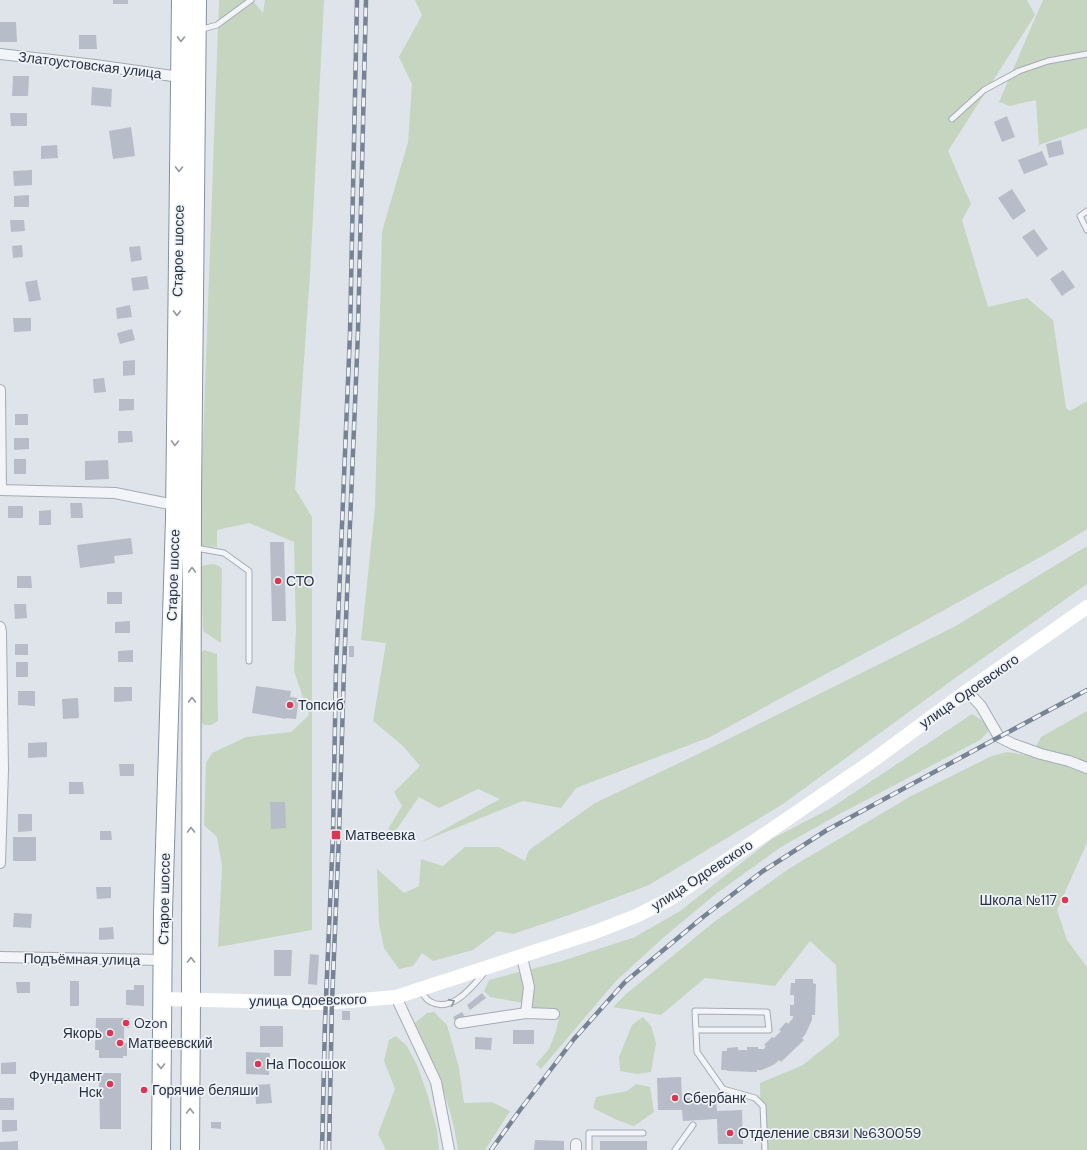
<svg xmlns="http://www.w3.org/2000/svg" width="1087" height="1150" viewBox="0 0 1087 1150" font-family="'DM Sans',sans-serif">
  <rect width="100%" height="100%" fill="#dfe4ea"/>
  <path fill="#c5d5bf" d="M219 0H252L263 13 265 0H324L310 274 295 489 312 517V930L218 947 222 866 217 837 204 825 206 763 212 753 246 737 291 732 309 715 294 671 296 630 294 542 249 523 217 530V547L202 546 201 500Z
    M415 0H1027L1035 15 948 151 971 204 962 220 988 307 1027 298 1053 320 1066 408 1070 411 1087 401V529L1053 550 899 635 794 691 710 737 576 788 561 808 523 801 419 843 500 799 478 789 439 808 419 797 394 833 388 829 402 806 394 792 420 766 403 746 373 721 386 643 361 640 375 508 382 232 408 142 412 84 399 57 422 15Z
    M1043 0H1087V128L1039 145 1036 100 1010 106 999 102Z
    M1087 546V584L962 673 783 804 649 885 569 915 513 934 498 931 473 950 433 961 422 953 413 966 399 969 384 948 379 924 377 869 404 893 419 886 421 859 443 866 465 847H499L525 861 529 850 595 803 696 755 954 627Z
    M213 564 219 566 222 569 221 643 203 631 201 566Z
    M204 650 217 654 218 721 211 725H204L201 722V653Z
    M1087 711V843L1057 910 1067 940 1087 967V1150H761L760 1083 803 1065 839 1036 836 965 810 941 775 986 705 978 661 1015 613 1007 626 994 714 922 790 868 911 796 992 756 1007 752 1031 756 1041 737Z
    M972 714 986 723 988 732 980 740 836 816 781 847 717 893 664 937 616 981 541 1069 536 1064 549 1049 556 1031 560 1013 551 1010 530 1012 529 1004 490 997 484 991 489 980 559 962 635 937 680 911 772 839 831 808Z
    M434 1012 447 1025 459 1068 464 1103 492 1102 510 1111 485 1150H458C452 1104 434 1065 415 1023L427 1013Z
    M643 1017 651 1026 656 1043 651 1072 637 1074 620 1071 619 1057 632 1025Z
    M396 1036 407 1046 417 1065 428 1096 437 1130 439 1150H386L378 1134 395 1089 384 1061 389 1040Z
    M636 1084 650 1087 654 1112 634 1126 617 1120 593 1108 596 1097 627 1091Z"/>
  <path fill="#b6bdc8" d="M113 0H128V4H113Z
    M0 22H16L17 42H0Z
    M79 35H96L97 49H79Z
    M13 76H29L28 96H12Z
    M92 87 112 89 111 107 91 105Z
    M10 113H27V126H11Z
    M1007 116 1015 137 1002 142 994 122Z
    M131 127 135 156 113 159 109 131Z
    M1061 140 1064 154 1049 158 1046 144Z
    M57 145 58 158 41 159V146Z
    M1042 151 1048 165 1024 174 1018 160Z
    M32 170V185L14 186 13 171Z
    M1012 189 1026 211 1013 220 998 198Z
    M29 195V207H14V196Z
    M10 220H24L25 231 11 232Z
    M1034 229 1048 249 1037 257 1022 237Z
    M22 245 23 257 13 258 12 246Z
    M140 246 142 260 131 262 129 247Z
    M1063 270 1075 287 1062 296 1050 279Z
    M147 276 149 289 133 291 131 278Z
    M37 280 41 300 29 302 25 282Z
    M130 305 132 317 117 319 116 308Z
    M13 318H31V331L14 332Z
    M132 329 135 340 120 344 117 333Z
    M135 360V375L123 376V361Z
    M104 378 106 392 94 393 93 379Z
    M119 399H134V410L119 411Z
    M15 414H28V425H15Z
    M118 431H132L133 442 118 443Z
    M14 438H29V449L14 450Z
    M14 459H26V474H14Z
    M108 460 109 479 85 480V461Z
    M70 503H82L83 518H71Z
    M8 506H23V518H8Z
    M51 510V525H39V511Z
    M131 538 133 554 114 556 115 563 80 568 77 545Z
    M270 542H284L286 621H272Z
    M17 576H31L32 588H17Z
    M107 592H122V604H107Z
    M14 604H26L27 618 15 619Z
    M130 621V633H115V622Z
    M15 644H28V655H15Z
    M349 646H354V657H349Z
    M133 650V662H118V651Z
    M16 662H28V677H16Z
    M256 686 291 691 290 697 299 698 296 719 286 718V719L252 713Z
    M114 687H132V701L114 702Z
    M18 691H35V706L18 705Z
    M78 698 79 718 63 719 62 699Z
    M47 742V757L28 758V743Z
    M119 764H134V776H120Z
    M69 782H83L84 794H69Z
    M270 802H285L286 828 271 829Z
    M18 814H32V831L18 832Z
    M100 831H111L112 840H100Z
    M13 837H36V861H13Z
    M96 887H111V898L97 899Z
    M14 913 32 914 31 928 13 927Z
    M113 927 114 939 99 940V928Z
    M274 950H292L291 976H274Z
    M310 954 319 955 317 985 308 984Z
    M795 979H813V983L816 984 815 1015H812V1020L805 1035 802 1038 804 1040 781 1062 779 1060 775 1064 762 1070H757V1072L727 1071V1070H721L722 1051H727V1048L738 1047V1050H747V1047H758V1049H764L766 1046 764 1045 772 1037 774 1038 781 1031 779 1030 786 1022 788 1024 793 1018V1016H790V1005H794V995H790L791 983H795Z
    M70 981H79V1006H70Z
    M16 982H30V993H17Z
    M134 985H144V1006L126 1005V990H134Z
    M482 993 486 998 470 1010 467 1005Z
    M342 1011H350V1020H342Z
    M462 1012 465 1017 456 1022 453 1017Z
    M96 1018H129V1028H124V1043H127V1056H123V1058H99V1050H95Z
    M260 1026H283V1047H260Z
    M513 1030H534V1044H513Z
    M475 1037 492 1038 491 1050 475 1049Z
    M246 1052 270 1053 269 1075 246 1074Z
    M16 1062V1074H1V1063Z
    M99 1073H121V1129H100Z
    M681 1077 682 1098 716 1097 717 1111 742 1110 743 1144H718L717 1119 683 1121 682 1110H658L657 1078Z
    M270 1084 272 1103 256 1104 255 1085Z
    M0 1098H14V1110H0Z
    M2 1120H17V1131L2 1132Z
    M211 1122H221V1129L211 1128Z
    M535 1140 564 1141V1150H534Z
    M18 1141V1150H0V1142Z
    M600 1141H647V1150H600Z"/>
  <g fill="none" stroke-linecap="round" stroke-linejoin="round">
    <g stroke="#a4abb5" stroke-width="7">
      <path id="lane" d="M199 30 217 25 251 0
        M952 119 984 90 1019 71 1048 61 1087 54
        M1087 211 1080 216 1087 230
        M196 548 224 553 249 571V661
        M421 991C423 994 426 1000 431 1002 452 1013 472 987 484 973
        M696 1030H769L767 1012 695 1011 697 1052 723 1089 755 1098 763 1106 765 1150
        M589 1150V1133H643
        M675 1150 693 1125"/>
    </g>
    <g stroke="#a4abb5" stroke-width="12">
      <path id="street" d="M0 54 95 65 180 77
        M0 390 1 490
        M0 490 115 493 174 505
        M0 627 1 632 3 770 0 863
        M967 691 981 706 999 737 1013 744 1041 754 1069 761 1087 768
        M0 957 163 960
        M522 957 529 987 526 1013
        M396 997 436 1082 449 1150
        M460 1023 526 1013 554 1014
        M576 1150V1144"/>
    </g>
    <g stroke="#8591a2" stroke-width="20">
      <path id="highway" d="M161 1150 163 912 175 518 181 0
        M190 1150 191 999 192 495 197 0"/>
    </g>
    <use href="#lane" stroke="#f2f4f8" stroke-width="5"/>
    <use href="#street" stroke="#f2f4f8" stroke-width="10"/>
    <path stroke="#fff" stroke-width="14" d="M162 999 326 1003 396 997 595 932 636 916 670 899 875 759 967 691 1087 607"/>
    <use href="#highway" stroke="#fff" stroke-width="18"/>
    <g stroke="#778395" stroke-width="4.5">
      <path id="rail" d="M322 1150 325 1022 333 834 336 669 350 333 357 0
        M329 1150 332 1002 339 836 344 668 358 332 366 0
        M491 1150 520 1110 574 1039 625 982 703 917 763 871 827 830 999 737 1087 690"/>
    </g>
    <use href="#rail" stroke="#eff3f7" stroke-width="3" stroke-dasharray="9" stroke-linecap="butt"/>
  </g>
  <defs><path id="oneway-chevron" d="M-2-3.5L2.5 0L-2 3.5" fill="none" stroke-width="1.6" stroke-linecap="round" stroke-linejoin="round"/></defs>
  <g stroke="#9298a1">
    <use href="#oneway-chevron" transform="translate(181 39) rotate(91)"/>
    <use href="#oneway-chevron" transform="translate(179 169) rotate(91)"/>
    <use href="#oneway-chevron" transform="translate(177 313) rotate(91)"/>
    <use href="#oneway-chevron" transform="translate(175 443) rotate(91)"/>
    <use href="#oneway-chevron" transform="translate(192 570) rotate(-90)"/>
    <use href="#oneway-chevron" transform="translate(192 700) rotate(-90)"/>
    <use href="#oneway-chevron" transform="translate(191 830) rotate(-90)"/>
    <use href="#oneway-chevron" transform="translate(191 960) rotate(-90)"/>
    <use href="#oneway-chevron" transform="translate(161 1066) rotate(90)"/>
    <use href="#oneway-chevron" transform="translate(190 1111) rotate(-90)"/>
  </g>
  <use stroke="#8c929e" href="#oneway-chevron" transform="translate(452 1002) rotate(-25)"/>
  <g fill="#dd3652" stroke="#eff3f7" stroke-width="1.5">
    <circle cx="278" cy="581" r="4"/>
    <circle cx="290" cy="705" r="4"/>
    <rect x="331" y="830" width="10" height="10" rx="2"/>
    <circle cx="1065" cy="900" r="4"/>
    <circle cx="126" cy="1023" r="4"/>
    <circle cx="110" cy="1033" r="4"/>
    <circle cx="120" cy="1043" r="4"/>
    <circle cx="258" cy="1064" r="4"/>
    <circle cx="110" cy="1084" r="4"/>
    <circle cx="144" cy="1090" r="4"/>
    <circle cx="675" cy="1098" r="4"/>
    <circle cx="730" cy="1133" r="4"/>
  </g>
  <g text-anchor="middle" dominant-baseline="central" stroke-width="3.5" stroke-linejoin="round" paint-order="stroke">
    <g font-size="14" fill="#263143" stroke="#eff3f7">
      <text transform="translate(90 65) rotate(7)">Златоустовская улица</text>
      <text transform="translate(178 251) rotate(-89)">Старое шоссе</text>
      <text transform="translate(173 575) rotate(-88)">Старое шоссе</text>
      <text transform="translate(969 691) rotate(-35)">улица Одоевского</text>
      <text transform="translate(702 875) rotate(-33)">улица Одоевского</text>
      <text transform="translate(164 899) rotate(-89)">Старое шоссе</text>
      <text transform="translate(82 959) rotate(1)">Подъёмная улица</text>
      <text transform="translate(308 1000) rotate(-1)">улица Одоевского</text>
    </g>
    <g font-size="14" fill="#263143" stroke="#eff3f7" text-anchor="start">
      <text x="286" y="581">СТО</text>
      <text x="298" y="705">Топсиб</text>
      <text x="345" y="835">Матвеевка</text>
      <text x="1057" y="900" text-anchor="end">Школа №117</text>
      <text x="134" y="1023">Ozon</text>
      <text x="102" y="1033" text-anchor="end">Якорь</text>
      <text x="128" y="1043">Матвеевский</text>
      <text x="266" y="1064">На Посошок</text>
      <text x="102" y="1076" text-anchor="end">Фундамент<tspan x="102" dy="16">Нск</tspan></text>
      <text x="152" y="1090">Горячие беляши</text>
      <text x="683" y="1098">Сбербанк</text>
      <text x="738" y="1133">Отделение связи №630059</text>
    </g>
  </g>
</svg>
